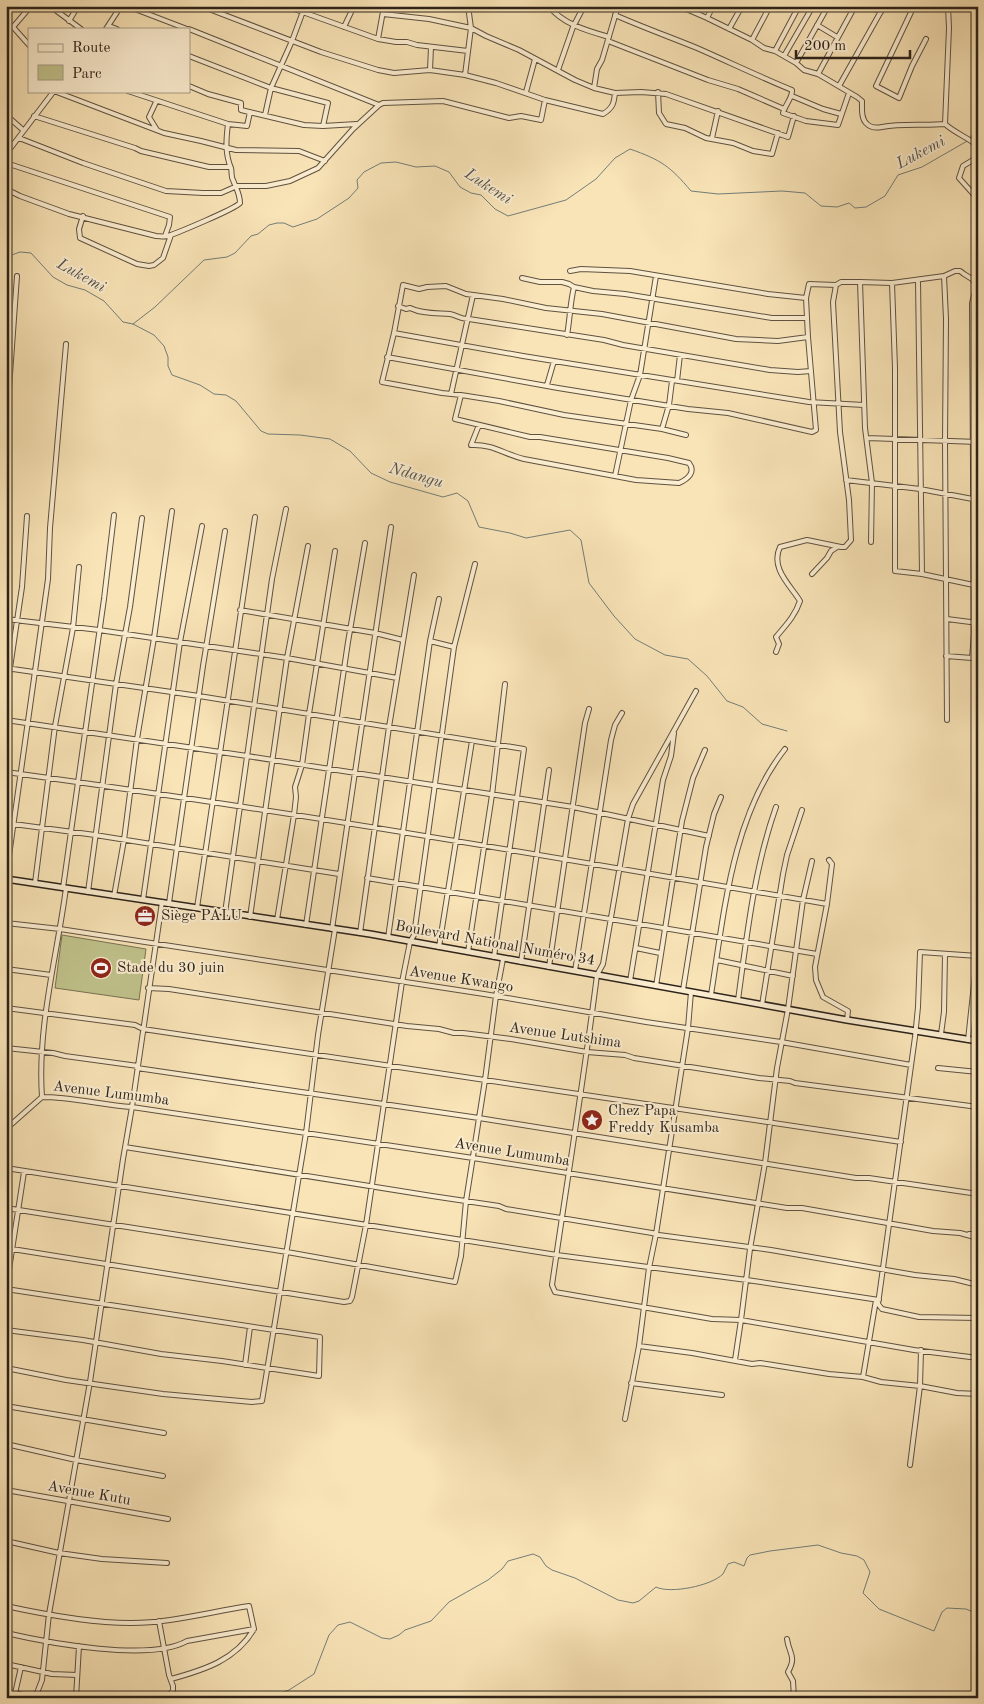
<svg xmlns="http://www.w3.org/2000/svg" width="984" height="1704" viewBox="0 0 984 1704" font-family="'Old Standard TT',serif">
  <rect width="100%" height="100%" fill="#f9e4b7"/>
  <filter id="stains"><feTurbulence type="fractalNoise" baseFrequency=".004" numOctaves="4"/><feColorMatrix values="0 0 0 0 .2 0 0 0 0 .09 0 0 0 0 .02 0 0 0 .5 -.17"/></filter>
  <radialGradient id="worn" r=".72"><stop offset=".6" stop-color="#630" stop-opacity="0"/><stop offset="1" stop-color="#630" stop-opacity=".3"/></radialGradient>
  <path fill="#c1c38c" stroke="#767253" d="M62 935 146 949 139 1000 55 988Z"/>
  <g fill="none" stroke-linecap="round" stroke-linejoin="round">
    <path stroke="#737e79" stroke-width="1" d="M971 136H978
      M6 257 20 252 31 253 53 277 67 285 85 290 104 301 123 322 133 324 154 335 164 346 168 357V366L172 375 200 385 214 394 226 395 236 401 261 431 268 434 300 435 330 439 350 451 371 473 390 482 443 497 457 493 468 501 479 527 510 533 526 538 570 530 581 540 589 583 614 616 635 639 665 655 688 659 707 676 727 701 743 707 762 724 787 731
      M133 324 155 307 204 260 227 257 235 253 251 236 258 234 269 225 277 223H284L293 227 317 219 349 198 358 188 357 180 364 172 381 163 396 162 416 167 435 166 449 172 460 187 471 193 481 195 495 209 508 216 566 200 596 179 615 158 630 149C661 160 670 166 691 191L718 194 782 191 805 193 821 206 837 207 849 203 855 208 866 207 885 196 898 175 922 167 969 140 978 126
      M268 1698 289 1690 314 1674 329 1635 338 1625 350 1622 382 1638 390 1639 399 1635 405 1630 431 1621 449 1602 488 1580 502 1569 508 1561 533 1554 540 1557 546 1566 552 1570 575 1578 618 1600 633 1603 639 1601 656 1587C670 1594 711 1586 723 1574 725 1571 726 1567 728 1564L734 1562 744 1566 747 1558 750 1555 770 1551 818 1545 841 1553 857 1556 864 1560 870 1572 863 1593 879 1609 934 1631 942 1612 947 1608 966 1609 978 1614"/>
    <g stroke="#5f5241" stroke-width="6">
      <path id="street" d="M50 6 81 29
        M127 6 187 29
        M201 6 321 52 378 70 394 73 430 70 465 75 496 83 545 100 603 114C613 108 614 103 615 93
        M286 6 378 39 396 42H407L417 45 468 51
        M549 6C562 24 588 31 609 37
        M675 6 684 8 707 18 752 40 764 48 775 51 796 63 804 70 818 74 857 97 862 101C862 109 861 119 867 124 871 128 877 128 882 127 903 123 924 126 945 124
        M870 6 881 12
        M914 6 876 86 899 98 912 66 926 39
        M948 6 949 28 945 124C955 133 967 137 978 146
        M383 14 429 19 471 28 486 36 519 50 575 80 594 88 615 93 641 92 666 94 788 137 794 116
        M615 15C642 27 670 37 697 48 729 62 760 77 792 90 793 97 785 105 783 113L806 121 838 125 849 93
        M707 18 713 6
        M69 21 78 6
        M6 23 13 27 29 45
        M817 25 837 37
        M109 26 117 29
        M13 27 31 6
        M344 27 354 6
        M106 29 121 6
        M189 29 379 105
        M729 29 742 6
        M378 39 384 6
        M752 40 770 6
        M608 41 708 80 738 89 784 109
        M775 51 799 6
        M189 56 271 88 328 103 323 126
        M784 56 813 6
        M796 63 828 6
        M430 70 431 47
        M558 70 573 27 584 6
        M818 74 855 6
        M465 75 471 28 468 6
        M189 86 208 94 241 103V110L304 125 323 126 357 124
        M839 86 884 6
        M594 88 597 69 602 60 618 6
        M54 91 164 133 201 141 236 150 299 151 325 161
        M128 91 228 124 247 126 250 112
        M526 92 535 59
        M658 92 659 113 666 124 685 128 706 138 733 143 753 151 772 154 778 133
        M792 96 823 109 841 114
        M156 102 149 117 157 130
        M6 115 23 130
        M265 115 271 88 292 41 305 6
        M34 116 135 148 141 151 209 167H230
        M19 138 83 163 166 191 203 193H221L237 186H266L290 181 318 168 353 129 379 105 383 103 443 101 509 118 521 116 541 120 545 100
        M712 138 718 111
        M6 154 54 91
        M978 157 963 166 959 178 976 197 975 216 978 227
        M6 163 170 217 169 225 165 236
        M6 189 20 196 69 214 156 236C160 236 164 237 168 236 177 233 235 209 240 203 240 194 236 188 233 180 231 177 232 172 231 168 225 154 226 140 228 124
        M83 216 79 229 80 238 137 264 149 266 154 265 163 258 171 235
        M570 271 581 269 630 271 768 294 806 298
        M944 276 946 319 945 441 947 720
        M522 278 540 282H562L569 284 574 287 593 291 625 294 772 318H807
        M918 280 922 574
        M860 282 865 428 872 483 871 542
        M892 283 895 368V571L922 574 978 586
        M398 306 406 309 410 308C422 314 437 313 450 314 457 315 461 320 469 319L604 340 623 345 770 370 798 372 811 371
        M394 333 523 356 809 402 864 405
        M567 335C570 319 570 303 574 287
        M387 357 558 388 688 409 728 413 812 432 816 430 808 337 806 298 809 284 836 285 841 282H860L892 283 944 276 955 271H960L964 274 972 279 977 286
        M677 381 680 355
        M547 385 554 361
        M451 394 473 295
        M461 395 455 419 530 437H540L668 458 689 463C696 472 688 479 679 483L636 480 524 459C503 454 494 444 471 445L479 425
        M662 429 669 405 672 381
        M6 431 17 276
        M686 435 662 429 564 415 499 401 461 395 442 393 382 382 394 333 403 285 419 289 427 287 446 286 466 294 503 299 546 308 602 314 736 339 778 341 808 337
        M867 438 978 442
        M615 476 631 400 640 375 656 276
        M846 480 920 489 978 500
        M812 574 827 558 831 551 837 547
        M240 610 375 633 403 640
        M6 619 99 630 287 658 397 678
        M947 619 978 623
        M430 641 454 647
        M776 652 779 644 776 637C786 625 795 616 800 601 790 585 770 568 780 547L807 540 841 547H845L851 540 849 500 840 432 833 302 836 285
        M946 656 972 658 974 634 972 303 977 284
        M6 668 199 696 524 749 494 957
        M696 691 633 804 628 819 603 964 597 975C584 1078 567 1181 552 1285L555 1292 712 1319 741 1320 914 1350 978 1358
        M6 695 22 587 27 516
        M6 720 247 756 573 807 709 836
        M6 772C281 810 554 857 827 904
        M6 823 95 835 339 874
        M829 860 832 864 827 904 815 967 816 980 823 997 848 1011 847 1020
        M6 877 48 579 50 528 66 344
        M367 878 817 954
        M35 883 55 726 73 628 79 567
        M63 888 104 599 114 515
        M88 892 116 684 130 607 142 518
        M114 896 124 840 137 739 154 638 172 511
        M143 900 180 642 202 526
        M169 903 203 666 225 531
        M197 908 255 517
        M225 913 272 579 286 509
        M250 917 287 658 308 546
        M277 920 294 815 296 797 295 787 302 765 309 714 335 551
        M6 923 60 929 484 994 646 1022 781 1042 911 1065
        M306 925 348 642 365 543
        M332 929 391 527
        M360 933 389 727 414 575
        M388 938 430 641 439 599
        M439 947 472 741
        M636 948 660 953
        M468 952 492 795 505 684
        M978 956 920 952 918 1007 915 1037 878 1304 882 1309 919 1317 978 1318
        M717 960 793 976
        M521 962 549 770
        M549 967 585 723 589 709
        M6 969 51 975
        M575 971 611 740 615 725 622 713
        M630 981 663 780 671 756 674 733
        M656 986 682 821 693 778 705 750
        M148 988 169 989 407 1026 439 1029 454 1033H463L511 1039 587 1052 625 1055 634 1058 759 1078 790 1081 795 1083 978 1107
        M683 990 706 847 714 814 721 797
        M711 995C724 913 732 816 785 749
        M738 1000C747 935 754 869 776 807
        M762 1005 783 874 787 855 802 810
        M6 1008 135 1025 143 1029 901 1142
        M941 1034 944 1012 945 954
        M968 1040 977 956
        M6 1048 53 1053 65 1056 138 1066
        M137 1068 479 1118 856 1178H869L978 1194
        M938 1068 978 1072
        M42 1097C72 1097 102 1105 132 1107L473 1158 787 1208H802L933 1231 960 1233 978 1238
        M42 1097C37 1026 57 957 66 888
        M6 1129 42 1097
        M125 1147 432 1196 499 1206 506 1209 652 1233 659 1235 771 1250 915 1275 954 1279 978 1285
        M6 1168 557 1255 747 1280 879 1300
        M6 1208 287 1252 455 1282 461 1256 466 1201 485 1080 496 996 503 959
        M969 1234H978
        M6 1248 344 1302 350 1301 352 1297 366 1225 402 982 410 942 414 935 454 647 475 564
        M6 1289 320 1337 319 1376 222 1361 161 1354 83 1340 6 1330
        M6 1289 24 1172
        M639 1346 692 1353 752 1364 760 1363 773 1365 829 1374 863 1377 881 1382 920 1386 957 1393 978 1394
        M735 1360 741 1320 750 1249 765 1163 777 1068 788 1009 803 900 812 861
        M245 1365 250 1327
        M6 1368 66 1380 163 1394 252 1402 262 1401 306 1133 318 1035 335 929
        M863 1377 876 1300
        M631 1383 722 1395
        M6 1406 164 1433
        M625 1419 639 1346 649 1268 656 1234 688 1028 691 992
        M6 1444 76 1460 163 1476
        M910 1465 920 1386 921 1350
        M6 1490 168 1519
        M6 1541 59 1553 102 1559 167 1563
        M6 1606C47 1615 90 1623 131 1623 170 1623 210 1612 249 1606L254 1629C236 1660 204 1670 171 1679
        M159 1621 169 1675 173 1686V1690L168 1698
        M6 1633C49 1643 150 1662 187 1641L254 1629
        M787 1639C789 1654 797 1656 788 1672L793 1681 794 1698
        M6 1664 52 1674 77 1675
        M6 1691 35 1698
        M14 1698 21 1667
        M35 1698 42 1680 49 1614 90 1382 123 1159 132 1107 162 902
        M76 1698 79 1646"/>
    </g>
    <g stroke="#2c221a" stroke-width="8">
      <path id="secondary" d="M6 879 370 934 847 1020 978 1041"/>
    </g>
    <use href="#street" stroke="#fbedd0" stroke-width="4"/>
    <use href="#secondary" stroke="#fbedd0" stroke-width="5"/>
  </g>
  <defs>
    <g id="office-disc" transform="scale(1.125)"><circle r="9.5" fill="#8f2418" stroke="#fbedd0"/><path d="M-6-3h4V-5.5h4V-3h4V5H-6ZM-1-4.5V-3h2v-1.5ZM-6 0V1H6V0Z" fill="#fff"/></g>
    <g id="stadium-disc" transform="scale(1.125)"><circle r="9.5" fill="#8f2418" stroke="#fbedd0"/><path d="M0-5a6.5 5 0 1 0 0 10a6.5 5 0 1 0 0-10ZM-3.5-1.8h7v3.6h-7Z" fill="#fff"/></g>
    <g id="sight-disc" transform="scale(1.125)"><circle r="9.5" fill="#8f2418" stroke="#fbedd0"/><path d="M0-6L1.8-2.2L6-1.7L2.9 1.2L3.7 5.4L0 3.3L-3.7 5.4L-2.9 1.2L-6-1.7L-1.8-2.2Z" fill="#fff"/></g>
  </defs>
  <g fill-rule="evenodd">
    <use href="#office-disc" x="145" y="916"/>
    <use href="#stadium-disc" x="101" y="968"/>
    <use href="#sight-disc" x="592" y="1120"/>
  </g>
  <g text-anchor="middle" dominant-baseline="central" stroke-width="4" stroke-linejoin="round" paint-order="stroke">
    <g font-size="15" fill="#2c221a" stroke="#fbedd0" text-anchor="start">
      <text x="161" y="916">Siège PALU</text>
      <text x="117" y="968">Stade du 30 juin</text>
      <text x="608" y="1111">Chez Papa<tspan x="608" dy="17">Freddy Kusamba</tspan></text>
    </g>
    <g font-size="15" fill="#2c221a" stroke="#fbedd0">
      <text transform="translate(495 944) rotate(10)">Boulevard National Numéro 34</text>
      <text transform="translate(461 980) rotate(9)">Avenue Kwango</text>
      <text transform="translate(565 1036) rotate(8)">Avenue Lutshima</text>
      <text transform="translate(111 1094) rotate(7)">Avenue Lumumba</text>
      <text transform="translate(512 1153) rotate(9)">Avenue Lumumba</text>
      <text transform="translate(89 1494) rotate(10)">Avenue Kutu</text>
    </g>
    <g font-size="16" font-style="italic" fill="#50504a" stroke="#fbedd0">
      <text transform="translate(921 153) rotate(-28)">Lukemi</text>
      <text transform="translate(488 187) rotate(33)">Lukemi</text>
      <text transform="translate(81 276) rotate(29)">Lukemi</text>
      <text transform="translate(416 476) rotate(16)">Ndangu</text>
    </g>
  </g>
  <rect width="984" height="1704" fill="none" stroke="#f9e4b7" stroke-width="25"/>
  <rect x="8" y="8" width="969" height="1689" fill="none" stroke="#2c221a" stroke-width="2.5"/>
  <rect x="12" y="12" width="959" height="1679" fill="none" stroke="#2c221a"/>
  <rect x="28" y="28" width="162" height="65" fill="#fbedd0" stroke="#a89c87"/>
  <rect x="38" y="44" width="25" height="8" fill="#fbedd0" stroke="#a89c87"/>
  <text x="72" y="52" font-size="15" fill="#2c221a">Route</text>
  <rect x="38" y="65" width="25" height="15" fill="#c1c38c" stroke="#a89c87"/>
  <text x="72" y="78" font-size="15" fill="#2c221a">Parc</text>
  <path d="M796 50v8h114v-8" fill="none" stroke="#2c221a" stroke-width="2.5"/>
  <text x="804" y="50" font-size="15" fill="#2c221a" stroke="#fbedd0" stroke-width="4" paint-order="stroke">200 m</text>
  <rect width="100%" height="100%" filter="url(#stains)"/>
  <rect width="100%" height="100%" fill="url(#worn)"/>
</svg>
